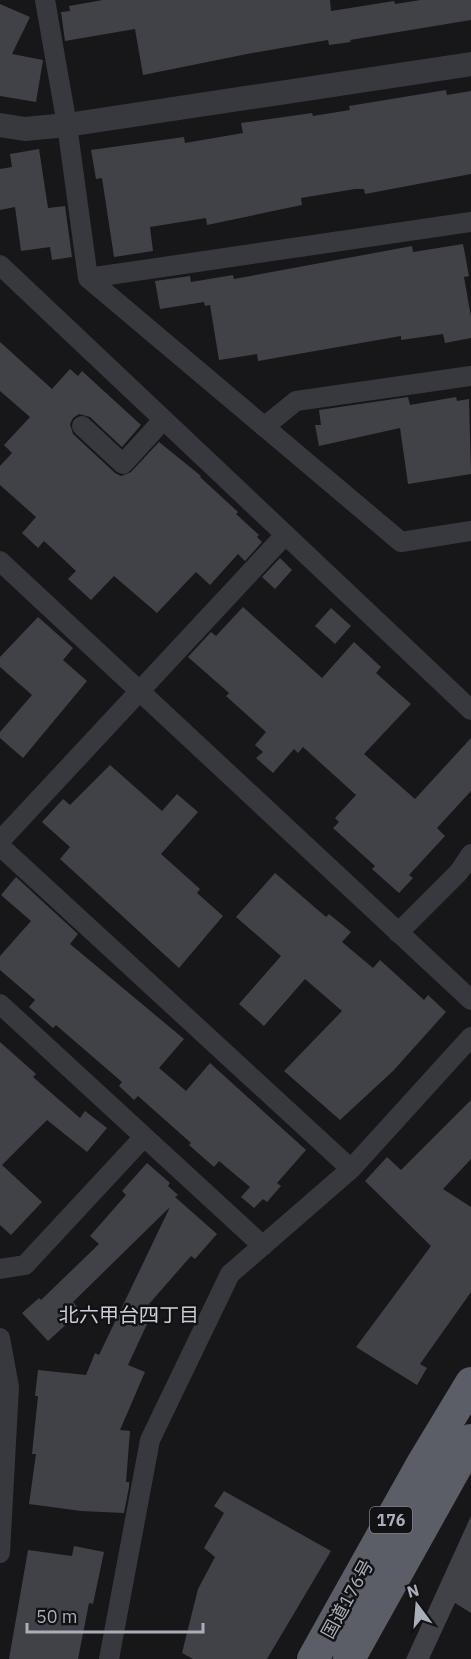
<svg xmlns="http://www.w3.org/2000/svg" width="471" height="1659" viewBox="0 0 471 1659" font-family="'IBM Plex Sans','Noto Sans JP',sans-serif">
  <rect width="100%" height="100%" fill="#17171a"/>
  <path fill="#414247" d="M103 0H330L331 11 394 1 395 4 421 0H471V20L350 40 351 42 329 45 328 40 252 53 143 75 135 29 65 41 61 12 70 11 69 6Z
    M0 4 30 17 12 54 43 60 36 102 0 96Z
    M446 90 447 95 471 91V174L365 194 364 189H355L301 198 302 205 207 225 206 218 150 227 153 251 114 257 102 178 96 179 91 150 184 137 185 143 243 133 241 123 312 113 313 116 350 110 349 106Z
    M39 149 48 208 65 206 72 257 52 260 50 247 21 251 15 207 0 210V169L12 167 10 154Z
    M463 244 469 276 464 277 471 317V338L445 343 443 334 401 340V336L258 361 257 354 219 360 210 305 205 306 204 302 160 309 155 281 190 276 191 282 233 275 234 279 412 246 413 252Z
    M0 342 52 389 70 369 78 376 82 371 141 425 122 447 90 417 79 414 73 418 70 424 73 434 115 473 121 476 131 472 159 442 201 476 200 477 238 512 236 514 259 535 257 537 262 542 245 561 238 554 210 585 196 572 157 613 114 576 91 600 68 579 76 571 44 541 38 548 22 533 36 517 0 485V466L12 453 4 445 30 417 0 391Z
    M408 397 410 405 456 397 457 401 469 399 471 474 408 484 400 428 319 446 315 425H321L319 410Z
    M280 558 292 570 275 589 262 577Z
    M243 607 322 678 354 642 381 667 376 673 411 704 364 754 415 799 471 738V791L437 828 445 836 409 875 413 878 399 893 372 869 375 866 333 828 339 822 335 818 356 795 303 747 298 753 294 749 273 773 256 758 263 752 255 745 266 732 226 696 229 693 188 657 211 632 216 636Z
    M331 608 351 626 335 644 315 626Z
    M38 617 73 648 63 660 87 681 23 758 0 738V732L32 695 0 667V657Z
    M110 765 162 811 177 794 198 812 161 854 200 889 197 893 223 916 179 968 60 859 70 847 42 822 63 799 70 805Z
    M275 873 326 917 329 914 351 932 342 942 373 968 380 960 424 1000 428 995 446 1012 393 1071 340 1120 284 1071 342 1011 305 979 264 1026 239 1004 281 956 236 917Z
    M16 877 78 934 70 944 184 1039 159 1068 186 1091 210 1063 306 1150 277 1183 281 1186 267 1202 263 1199 254 1208 241 1197 250 1187 219 1161 214 1167 189 1145 191 1143 138 1096 134 1100 119 1086 122 1082 56 1025 53 1028 29 1007 35 1000 0 970V956L31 921 1 895Z
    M0 1042 36 1074 33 1077 80 1118 85 1111 107 1128 87 1152 47 1120 2 1165 42 1202 11 1235 0 1225Z
    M471 1100V1159L443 1189 471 1207V1292L420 1364 427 1368 417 1385 356 1347 431 1246 365 1181 387 1157 401 1170Z
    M147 1163 170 1183 168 1186 178 1195 175 1197 217 1234 195 1259 191 1256 149 1304 155 1307 128 1365 145 1372 120 1430 130 1431 126 1482H129V1487L124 1513 81 1511 29 1504 36 1454H32L38 1396H35L38 1370 86 1375 95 1353 99 1355 170 1207 73 1302 81 1311 48 1341 22 1313 39 1298 41 1300 99 1244 90 1236 126 1195 122 1191Z
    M224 1491 331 1551 267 1659H193L182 1653 198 1589 215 1557 204 1548 224 1513 214 1506Z
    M471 1516V1613L455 1603 429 1659H406Z
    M74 1546 104 1552 93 1604 89 1603 78 1659H9L28 1550 72 1556Z"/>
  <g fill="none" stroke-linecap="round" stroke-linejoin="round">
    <path stroke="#38393f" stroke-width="20" d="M45 0 67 125 88 278 401 542 471 531
      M0 265 471 710
      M88 278 471 222
      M82 426 123 464 163 420
      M264 427 296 401 471 376
      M0 561 471 1000
      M0 841 285 535
      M0 846 351 1169
      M398 933 459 872 471 854
      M0 1004 263 1246
      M0 1269 25 1265 143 1138
      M0 1338 9 1387 0 1553
      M109 1659 150 1440 230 1274 351 1169 471 1037"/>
    <path stroke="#38393f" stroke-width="24" d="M0 125 25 129 67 125 471 64"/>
    <path stroke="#5c5e67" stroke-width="32" d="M313 1659 422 1464 471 1383
      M349 1659 471 1440"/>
  </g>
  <g text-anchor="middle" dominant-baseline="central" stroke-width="5" stroke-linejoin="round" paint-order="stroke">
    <rect fill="#121215" stroke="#7c7f88" stroke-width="1.5" x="370" y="1507" width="42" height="26" rx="4.5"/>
    <g font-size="16" font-weight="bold" fill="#a9aeba">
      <text x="391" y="1520">176</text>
    </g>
    <g font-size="18" fill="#a9aeba" stroke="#121215">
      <text transform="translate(347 1599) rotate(-61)">国道176号</text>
    </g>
    <g font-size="20" fill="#cacdd6" stroke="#121215">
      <text x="129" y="1314">北六甲台四丁目</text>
    </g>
  </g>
  <g transform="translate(417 1605) rotate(344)" stroke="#121215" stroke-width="4.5" paint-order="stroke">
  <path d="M0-4.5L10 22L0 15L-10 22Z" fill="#a9aeba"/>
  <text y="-9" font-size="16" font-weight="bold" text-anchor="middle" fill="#a9aeba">N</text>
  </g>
  <path d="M27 1623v9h176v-9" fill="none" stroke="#a9aeba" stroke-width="3"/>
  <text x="36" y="1623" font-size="18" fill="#a9aeba" stroke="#121215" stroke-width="4.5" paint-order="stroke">50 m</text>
</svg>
